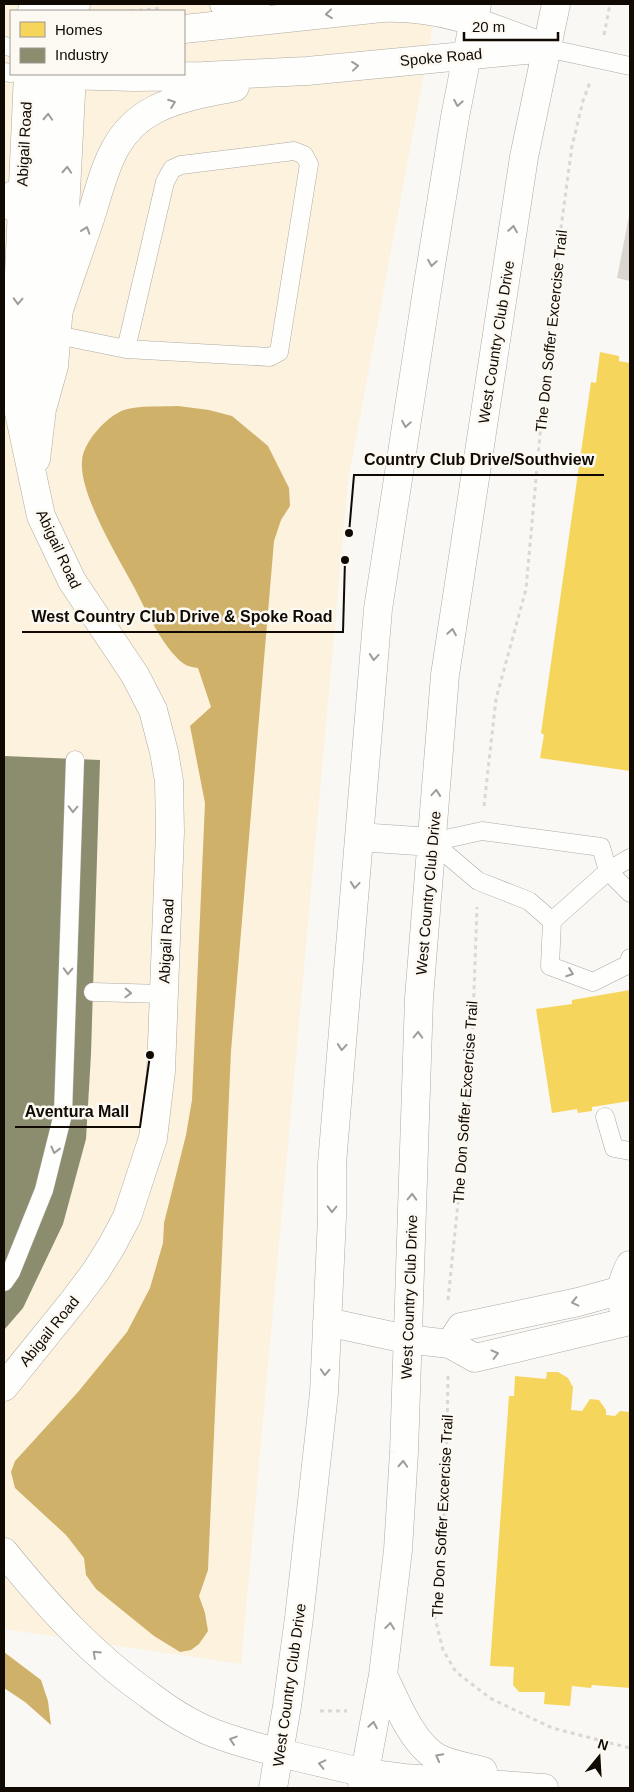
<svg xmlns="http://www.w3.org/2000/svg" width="634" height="1792" viewBox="0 0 634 1792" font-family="Arial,sans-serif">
  <rect width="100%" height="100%" fill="#faf8f4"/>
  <path fill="#fcf2de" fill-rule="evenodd" d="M4 4H437L348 482 241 1664 4 1629ZM11 11H184V74H11Z"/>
  <path fill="#cfb169" d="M178 406 209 410 232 416 268 446 289 488 290 506 281 520 274 541 231 1051 208 1570 199 1596 205 1613 208 1631 199 1644 191 1650 180 1652 154 1636 96 1589 86 1575 84 1558 66 1535 15 1488 11 1472 15 1461 78 1392 127 1332 150 1288 163 1243 164 1223 186 1135 192 1100 205 803 190 726 211 707 198 668C189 667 184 665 178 659 159 640 146 610 134 587 118 557 79 494 82 461 83 442 107 416 124 410 139 405 162 407 178 406Z
    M4 1652 41 1680 48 1701 51 1725 25 1702 4 1688Z"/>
  <path fill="#f6d55c" d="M600 352 619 356V361L630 363V771L540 758 544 735 541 733 591 382 596 383Z
    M630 990V1101L592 1107V1111L578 1113 577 1109 552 1113 536 1009 572 1004V1000Z
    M547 1372H558L568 1378 573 1387 571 1410 582 1411 590 1399 599 1400 606 1410V1415L615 1416 620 1411 630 1412V1688L592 1685 591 1688 572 1686 570 1706 544 1704 545 1692H519L513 1685 514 1667 490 1666 509 1396H514L515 1376 546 1379Z"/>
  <path fill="#8c8c6e" d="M4 756 100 760 91 1054 86 1139 63 1224 23 1308 4 1330Z"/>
  <path fill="#dad5ce" d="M629 216H630V281L617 278Z"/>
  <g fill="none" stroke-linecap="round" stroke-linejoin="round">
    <g stroke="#aeaaa3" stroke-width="19">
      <path id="lane" d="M4 46 11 47
        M546 48 630 66
        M4 72 11 73
        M4 194 22 185
        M4 208 21 217 28 223
        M57 335 126 349 270 357 279 352 309 164 304 155 294 151 181 165 172 169 165 182 126 349
        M482 831 601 847 608 871 552 921 529 901 478 881 432 842Z
        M630 858 608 871 630 893
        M552 921 550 966 593 982 629 964 630 958
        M93 992 163 994
        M605 1117 614 1148 630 1151
        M4 1282 11 1272 44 1190 63 1114 75 760"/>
    </g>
    <g stroke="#aeaaa3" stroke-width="29">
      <path id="street" d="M32 11 33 4
        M54 11V4
        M75 11 76 4
        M39 388 35 356 50 74
        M36 459 42 409 54 366 62 270 72 74
        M623 1307C619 1292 623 1278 630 1265
        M406 1339 450 1344 475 1358 626 1322
        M450 1344 461 1327 578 1302 622 1290
        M4 1387 75 1299 96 1271 111 1247 127 1217 153 1138 161 1071 170 832 169 781 164 752 153 710 135 675 72 581 41 516 18 408 16 340 28 74
        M4 1552C47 1605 92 1655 149 1695 166 1708 184 1720 204 1729 228 1740 254 1746 280 1753"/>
    </g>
    <g stroke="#aeaaa3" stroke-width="29">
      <path id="secondary" d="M224 4 264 18
        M184 29 382 8C441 6 486 25 540 46
        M28 74 134 77 203 76 307 71 546 48
        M59 310C69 279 80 249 90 219 104 176 110 133 154 110 179 97 208 93 235 87
        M359 837 432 842
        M327 1322 406 1339
        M383 1675C396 1701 412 1744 438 1758 452 1765 469 1767 483 1771
        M280 1753 365 1773 404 1778 544 1788
        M273 1788 287 1706 299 1618 324 1393 332 1217V1164L378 609 428 284 455 117 477 4
        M362 1788 383 1675 398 1550 404 1452 419 998 445 675 524 157 556 4"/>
    </g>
    <path stroke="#d9d8d6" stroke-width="3" stroke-dasharray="4 4" stroke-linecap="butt" d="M131 11 163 8
      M604 35 610 4
      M484 806 496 699 526 589 554 280 572 146 583 101 590 82
      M448 1300 471 1076 477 907
      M448 1376 446 1491 435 1618 443 1650 456 1672 490 1698 552 1728 630 1748
      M320 1711H347"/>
    <use href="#lane" stroke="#fefefd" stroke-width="18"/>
    <use href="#street" stroke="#fefefd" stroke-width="28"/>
    <use href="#secondary" stroke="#fefefd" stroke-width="28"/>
  </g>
  <defs><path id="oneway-chevron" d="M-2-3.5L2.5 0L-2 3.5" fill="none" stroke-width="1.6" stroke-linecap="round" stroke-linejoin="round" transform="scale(1.25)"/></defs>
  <g stroke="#9f9c99">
    <use href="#oneway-chevron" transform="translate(329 14) rotate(174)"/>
    <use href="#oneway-chevron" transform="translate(355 66) rotate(-6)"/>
    <use href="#oneway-chevron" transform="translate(172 103) rotate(-20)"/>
    <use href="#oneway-chevron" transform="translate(458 103) rotate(100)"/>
    <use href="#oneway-chevron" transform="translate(48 117) rotate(-87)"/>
    <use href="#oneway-chevron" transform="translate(67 170) rotate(-87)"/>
    <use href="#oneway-chevron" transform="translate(513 229) rotate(-81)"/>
    <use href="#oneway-chevron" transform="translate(86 230) rotate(-71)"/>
    <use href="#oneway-chevron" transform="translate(432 263) rotate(99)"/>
    <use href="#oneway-chevron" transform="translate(18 301) rotate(92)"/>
    <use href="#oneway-chevron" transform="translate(406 424) rotate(99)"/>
    <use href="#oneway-chevron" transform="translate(452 632) rotate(-81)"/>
    <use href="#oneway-chevron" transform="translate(374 657) rotate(95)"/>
    <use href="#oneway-chevron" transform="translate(436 793) rotate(-85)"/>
    <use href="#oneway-chevron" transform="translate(73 809) rotate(92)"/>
    <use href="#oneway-chevron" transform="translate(355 885) rotate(95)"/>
    <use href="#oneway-chevron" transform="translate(68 971) rotate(92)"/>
    <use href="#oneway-chevron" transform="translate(570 973) rotate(20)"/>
    <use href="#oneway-chevron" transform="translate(128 993) rotate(2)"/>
    <use href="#oneway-chevron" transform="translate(418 1035) rotate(-88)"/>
    <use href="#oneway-chevron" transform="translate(342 1047) rotate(95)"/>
    <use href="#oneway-chevron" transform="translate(55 1150) rotate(104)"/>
    <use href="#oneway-chevron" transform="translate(412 1197) rotate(-88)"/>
    <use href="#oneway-chevron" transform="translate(332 1209) rotate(91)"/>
    <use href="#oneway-chevron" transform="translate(575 1302) rotate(167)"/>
    <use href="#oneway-chevron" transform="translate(495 1354) rotate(-14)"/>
    <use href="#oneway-chevron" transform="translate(325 1372) rotate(93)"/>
    <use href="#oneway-chevron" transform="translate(403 1464) rotate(-87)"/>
    <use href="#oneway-chevron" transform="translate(390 1626) rotate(-83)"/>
    <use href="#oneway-chevron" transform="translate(96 1654) rotate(-137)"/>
    <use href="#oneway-chevron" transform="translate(373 1725) rotate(-80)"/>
    <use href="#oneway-chevron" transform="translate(233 1740) rotate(-162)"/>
    <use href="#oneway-chevron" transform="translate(439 1757) rotate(-152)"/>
    <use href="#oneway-chevron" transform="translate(322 1764) rotate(-167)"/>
  </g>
  <g text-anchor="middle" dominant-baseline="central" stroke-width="5" stroke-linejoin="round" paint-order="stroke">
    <g font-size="15" fill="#100a02" stroke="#fcf9f2">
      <text transform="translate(441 57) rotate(-5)">Spoke Road</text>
      <text transform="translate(24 144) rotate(-87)">Abigail Road</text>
      <text transform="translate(551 331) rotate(-84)">The Don Soffer Excercise Trail</text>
      <text transform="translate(496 342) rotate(-81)">West Country Club Drive</text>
      <text transform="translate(59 549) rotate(65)">Abigail Road</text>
      <text transform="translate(428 893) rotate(-85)">West Country Club Drive</text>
      <text transform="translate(166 941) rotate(-87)">Abigail Road</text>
      <text transform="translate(465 1102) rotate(-86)">The Don Soffer Excercise Trail</text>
      <text transform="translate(409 1297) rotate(-88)">West Country Club Drive</text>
      <text transform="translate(49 1331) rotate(-51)">Abigail Road</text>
      <text transform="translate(442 1516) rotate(-87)">The Don Soffer Excercise Trail</text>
      <text transform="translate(289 1685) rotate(-82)">West Country Club Drive</text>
    </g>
  </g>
  <path fill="none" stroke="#100a02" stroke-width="2" d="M349 533L354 475H604M345 560L343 632H22M150 1055L140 1127H15"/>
  <g fill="#100a02" stroke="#fcf9f2" stroke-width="2">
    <circle cx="349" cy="533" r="5"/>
    <circle cx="345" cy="560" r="5"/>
    <circle cx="150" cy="1055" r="5"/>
  </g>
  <g font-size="16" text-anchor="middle" font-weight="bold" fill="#100a02" stroke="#fcf9f2" stroke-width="5" stroke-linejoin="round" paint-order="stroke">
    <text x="479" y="465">Country Club Drive/Southview</text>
    <text x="182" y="622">West Country Club Drive &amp; Spoke Road</text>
    <text x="77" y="1117">Aventura Mall</text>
  </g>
  <rect width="634" height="1792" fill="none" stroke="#100a02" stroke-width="10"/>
  <rect x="10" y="10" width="175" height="65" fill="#fcf9f2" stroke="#9e9992"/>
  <rect x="20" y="22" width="25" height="15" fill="#f6d55c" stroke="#9e9992"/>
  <text x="55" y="35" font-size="15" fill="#100a02">Homes</text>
  <rect x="20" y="48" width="25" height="15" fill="#8c8c6e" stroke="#9e9992"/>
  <text x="55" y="60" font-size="15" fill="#100a02">Industry</text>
  <g transform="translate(599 1757) rotate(18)" stroke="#fcf9f2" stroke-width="4" paint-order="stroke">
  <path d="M0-4L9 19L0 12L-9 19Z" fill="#100a02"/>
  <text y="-8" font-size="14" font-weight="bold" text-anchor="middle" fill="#100a02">N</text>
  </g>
  <path d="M464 32v8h94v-8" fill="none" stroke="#100a02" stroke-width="2.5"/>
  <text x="472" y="32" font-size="15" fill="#100a02" stroke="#fcf9f2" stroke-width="4" paint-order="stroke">20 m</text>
</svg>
